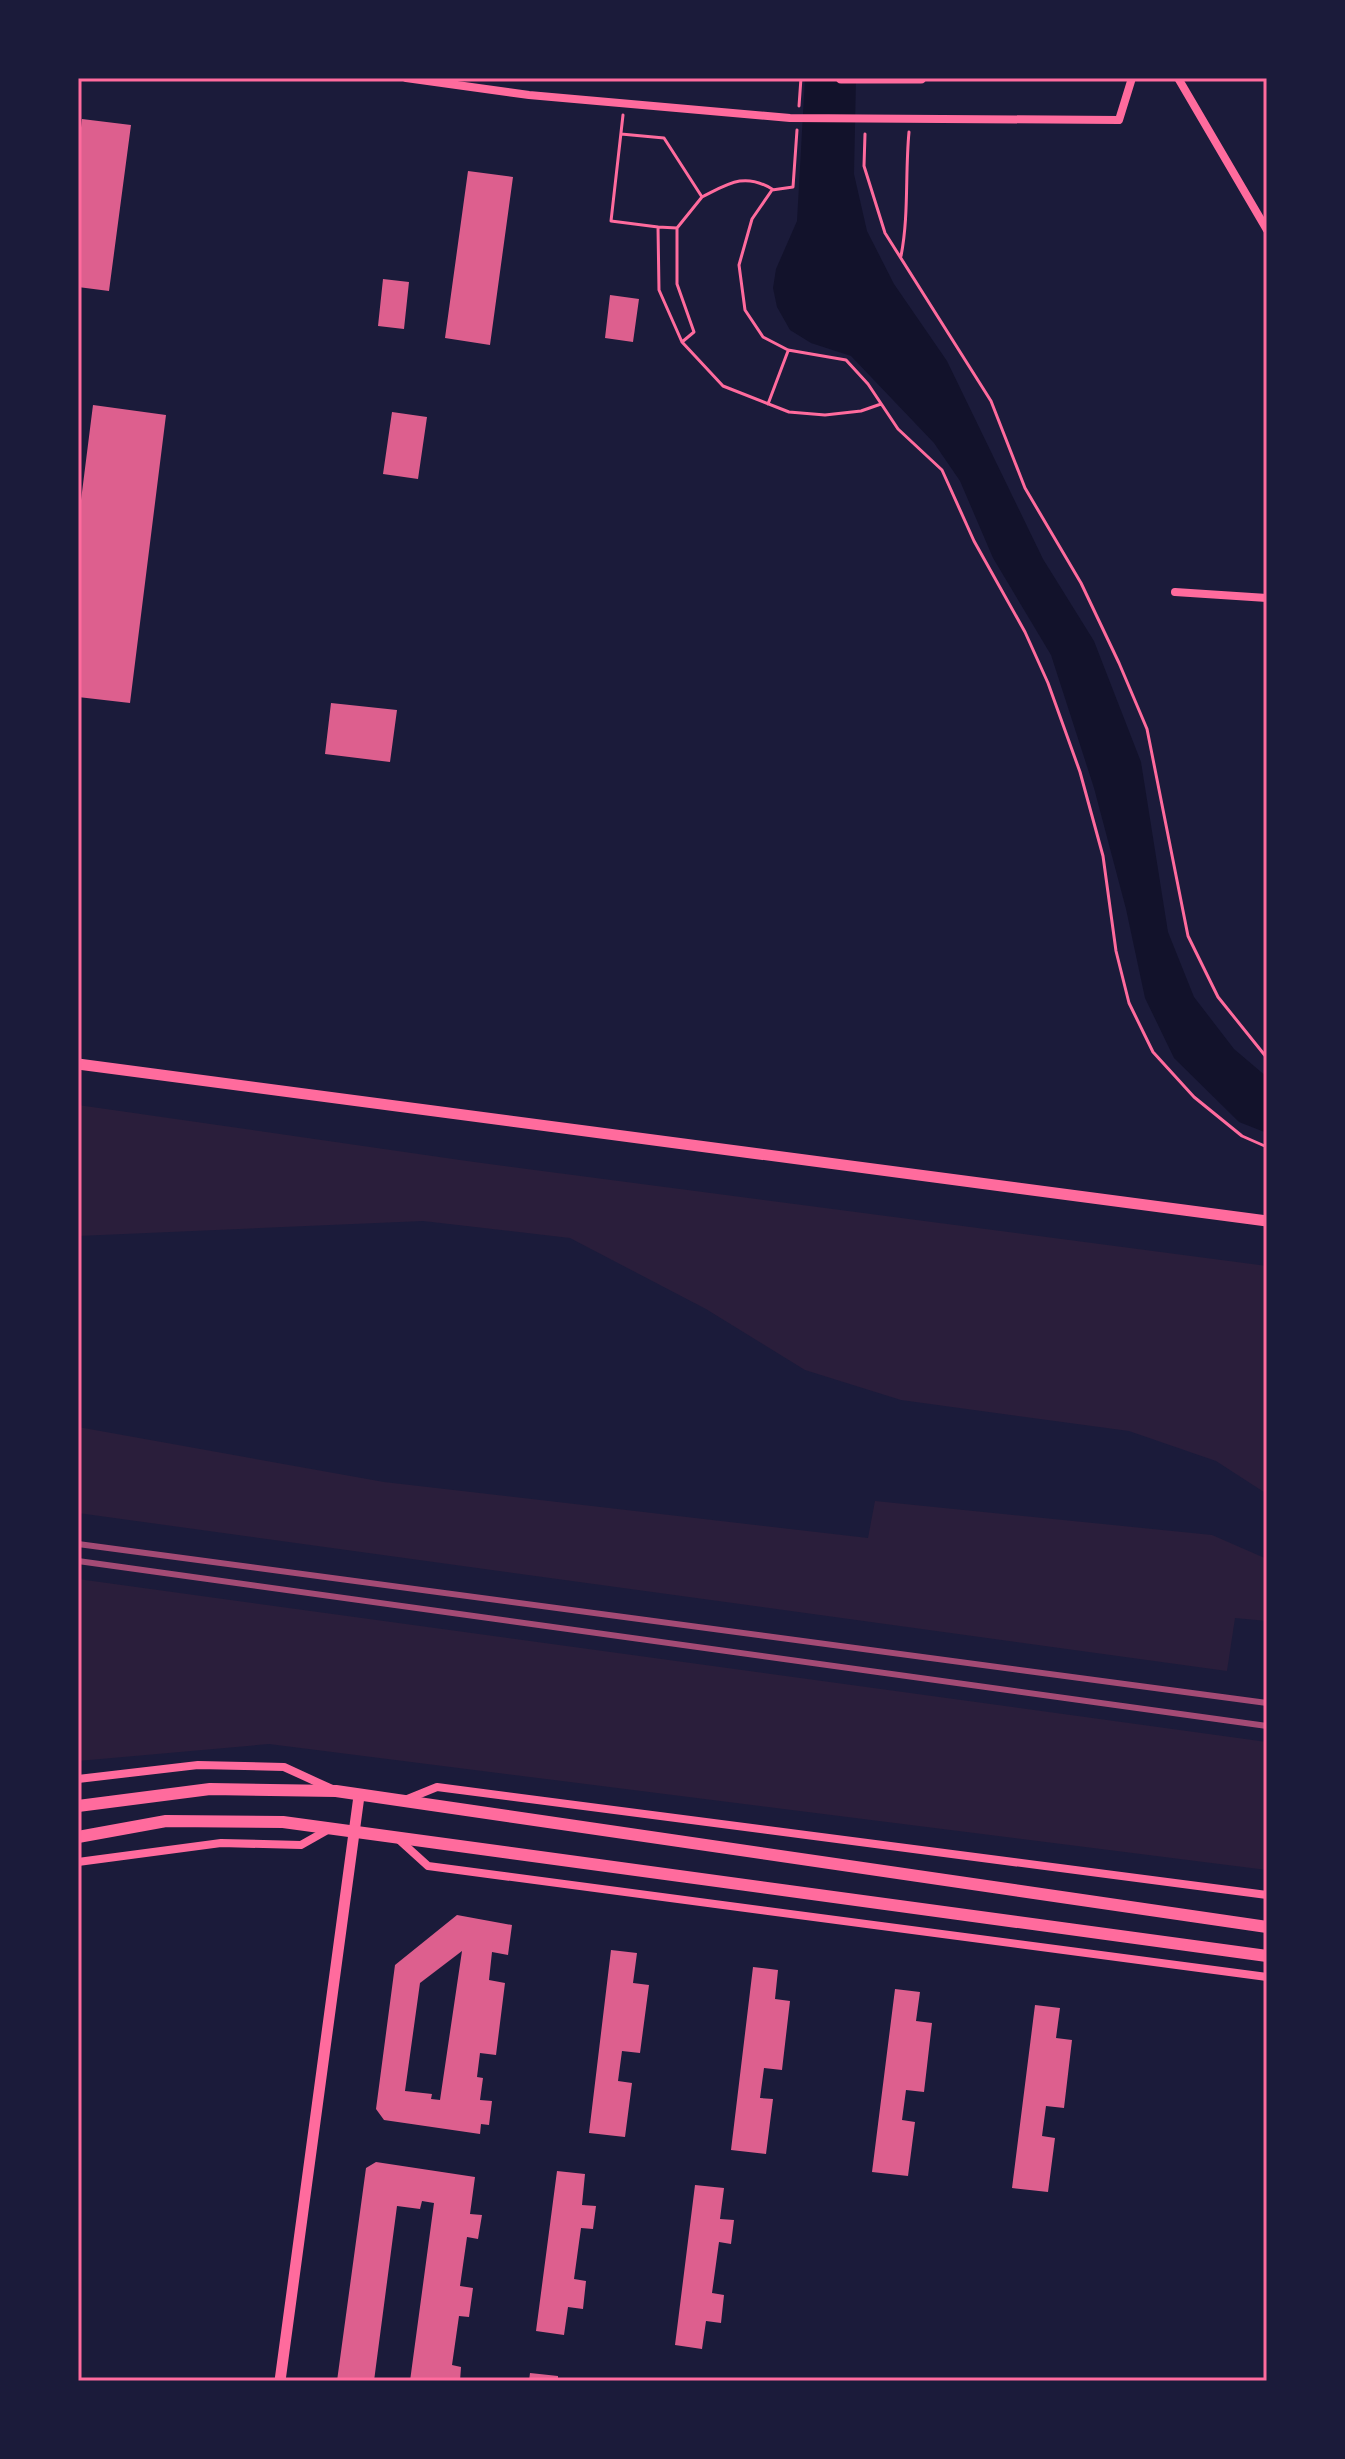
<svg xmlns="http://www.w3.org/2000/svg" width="1345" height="2459" viewBox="0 0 1345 2459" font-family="Poppins,sans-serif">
  <rect width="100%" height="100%" fill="#1b1b3a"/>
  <path fill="#2a1e3b" d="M78 1105 467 1161 1267 1266V1494L1216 1461 1129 1431 901 1400 805 1370 706 1309 570 1238 423 1221 78 1236Z
    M78 1427 384 1482 868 1538 875 1501 1212 1535 1267 1559V1621L1235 1618 1227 1671 78 1513Z
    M78 1579 1267 1742V1870L269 1744 78 1761Z"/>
  <path fill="#12122b" d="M805 78H856L854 174 867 231 894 284 947 361 1043 559 1094 641 1141 762 1168 932 1194 997 1234 1049 1267 1077V1133L1239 1122 1174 1058 1145 998 1126 909 1094 788 1051 655 993 558 960 481 934 443 851 356 811 343 790 330 777 307 773 288 776 269 797 221Z"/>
  <path fill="#dd5f8e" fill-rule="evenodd" d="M82 119 131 125 109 291 78 287V154Z
    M468 171 513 177 490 345 445 338Z
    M383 279 409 282 404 329 378 326Z
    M610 295 639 299 633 342 605 338Z
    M93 405 166 415 130 703 78 697V524Z
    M392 412 427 417 418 479 383 474Z
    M331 703 397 710 390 762 325 754Z
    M457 1915 512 1925 508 1955 492 1952 489 1980 505 1983 496 2055 480 2053 477 2077 483 2078 480 2100 492 2101 489 2125 481 2124 480 2134 384 2120 376 2109 395 1965ZM462 1951 440 2100 431 2099 432 2094 405 2091 420 1983Z
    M611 1950 637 1953 633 1983 649 1985 640 2053 622 2051 618 2081 632 2083 625 2137 589 2133Z
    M753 1967 778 1970 775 1999 790 2001 782 2070 764 2068 760 2098 773 2099 766 2154 731 2150Z
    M895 1989 920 1992 916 2021 932 2023 924 2092 906 2090 902 2120 915 2122 908 2176 872 2172Z
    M1035 2005 1060 2008 1056 2038 1072 2040 1064 2108 1046 2106 1042 2136 1055 2138 1048 2192 1012 2188Z
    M376 2162 475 2177 470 2214 482 2215 478 2239 467 2237 460 2286 473 2288 469 2317 459 2316 452 2365 461 2367 460 2381H410L434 2203 422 2201 420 2209 397 2206 374 2381H337L366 2168Z
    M557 2171 585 2174 582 2205 596 2206 593 2229 581 2228 574 2279 586 2281 583 2309 568 2307 564 2335 536 2331Z
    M695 2185 724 2188 720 2219 734 2220 731 2244 719 2242 712 2293 724 2295 721 2323 706 2321 702 2349 675 2345Z
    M530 2373 558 2376V2381H529Z"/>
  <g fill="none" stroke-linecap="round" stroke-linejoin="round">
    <path stroke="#ff6b9d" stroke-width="3" d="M799 106 801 78
      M623 115 611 221 658 227 659 290 682 342 723 386 789 412 825 415 861 411 881 404
      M797 130 793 187 772 190 752 219 739 265 745 310 763 337 788 350 846 360 868 384 898 429 942 470 974 541 1025 632 1048 683 1080 772 1103 856 1116 951 1129 1003 1153 1052 1194 1097 1242 1136 1267 1147
      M621 134 664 138 702 197 677 228V284L694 332 682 342
      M865 134 864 166 885 233 991 401 1025 488 1081 583 1119 663 1147 729 1188 936 1218 997 1267 1058
      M702 197C728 184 744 172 772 189
      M658 227 677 228
      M901 256C909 215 905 174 909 132
      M768 404 788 351"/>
    <path stroke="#ff6b9d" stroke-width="8" d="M406 78 529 95 790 118 1119 120 1132 78
      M1178 78 1267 230
      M1175 592 1267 598
      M78 1779 198 1765 284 1767 332 1789
      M405 1800 437 1787 1267 1895
      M396 1837 428 1866 1267 1977
      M78 1862 221 1843 301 1845 331 1828"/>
    <path stroke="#ff6b9d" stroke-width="11" d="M841 78H921
      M78 1064 1267 1221
      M280 2381 359 1796"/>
    <path stroke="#ff6b9d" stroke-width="12" d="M78 1806 210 1789 336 1791 1267 1927
      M78 1837 166 1821 283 1822 1267 1956"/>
    <path stroke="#a44b75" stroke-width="6" d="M78 1544 1267 1703
      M78 1561 1267 1726"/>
  </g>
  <rect width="1345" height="2459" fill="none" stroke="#1b1b3a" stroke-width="160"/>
  <rect x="80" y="80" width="1185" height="2299" fill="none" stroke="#ff6b9d" stroke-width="3"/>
</svg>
